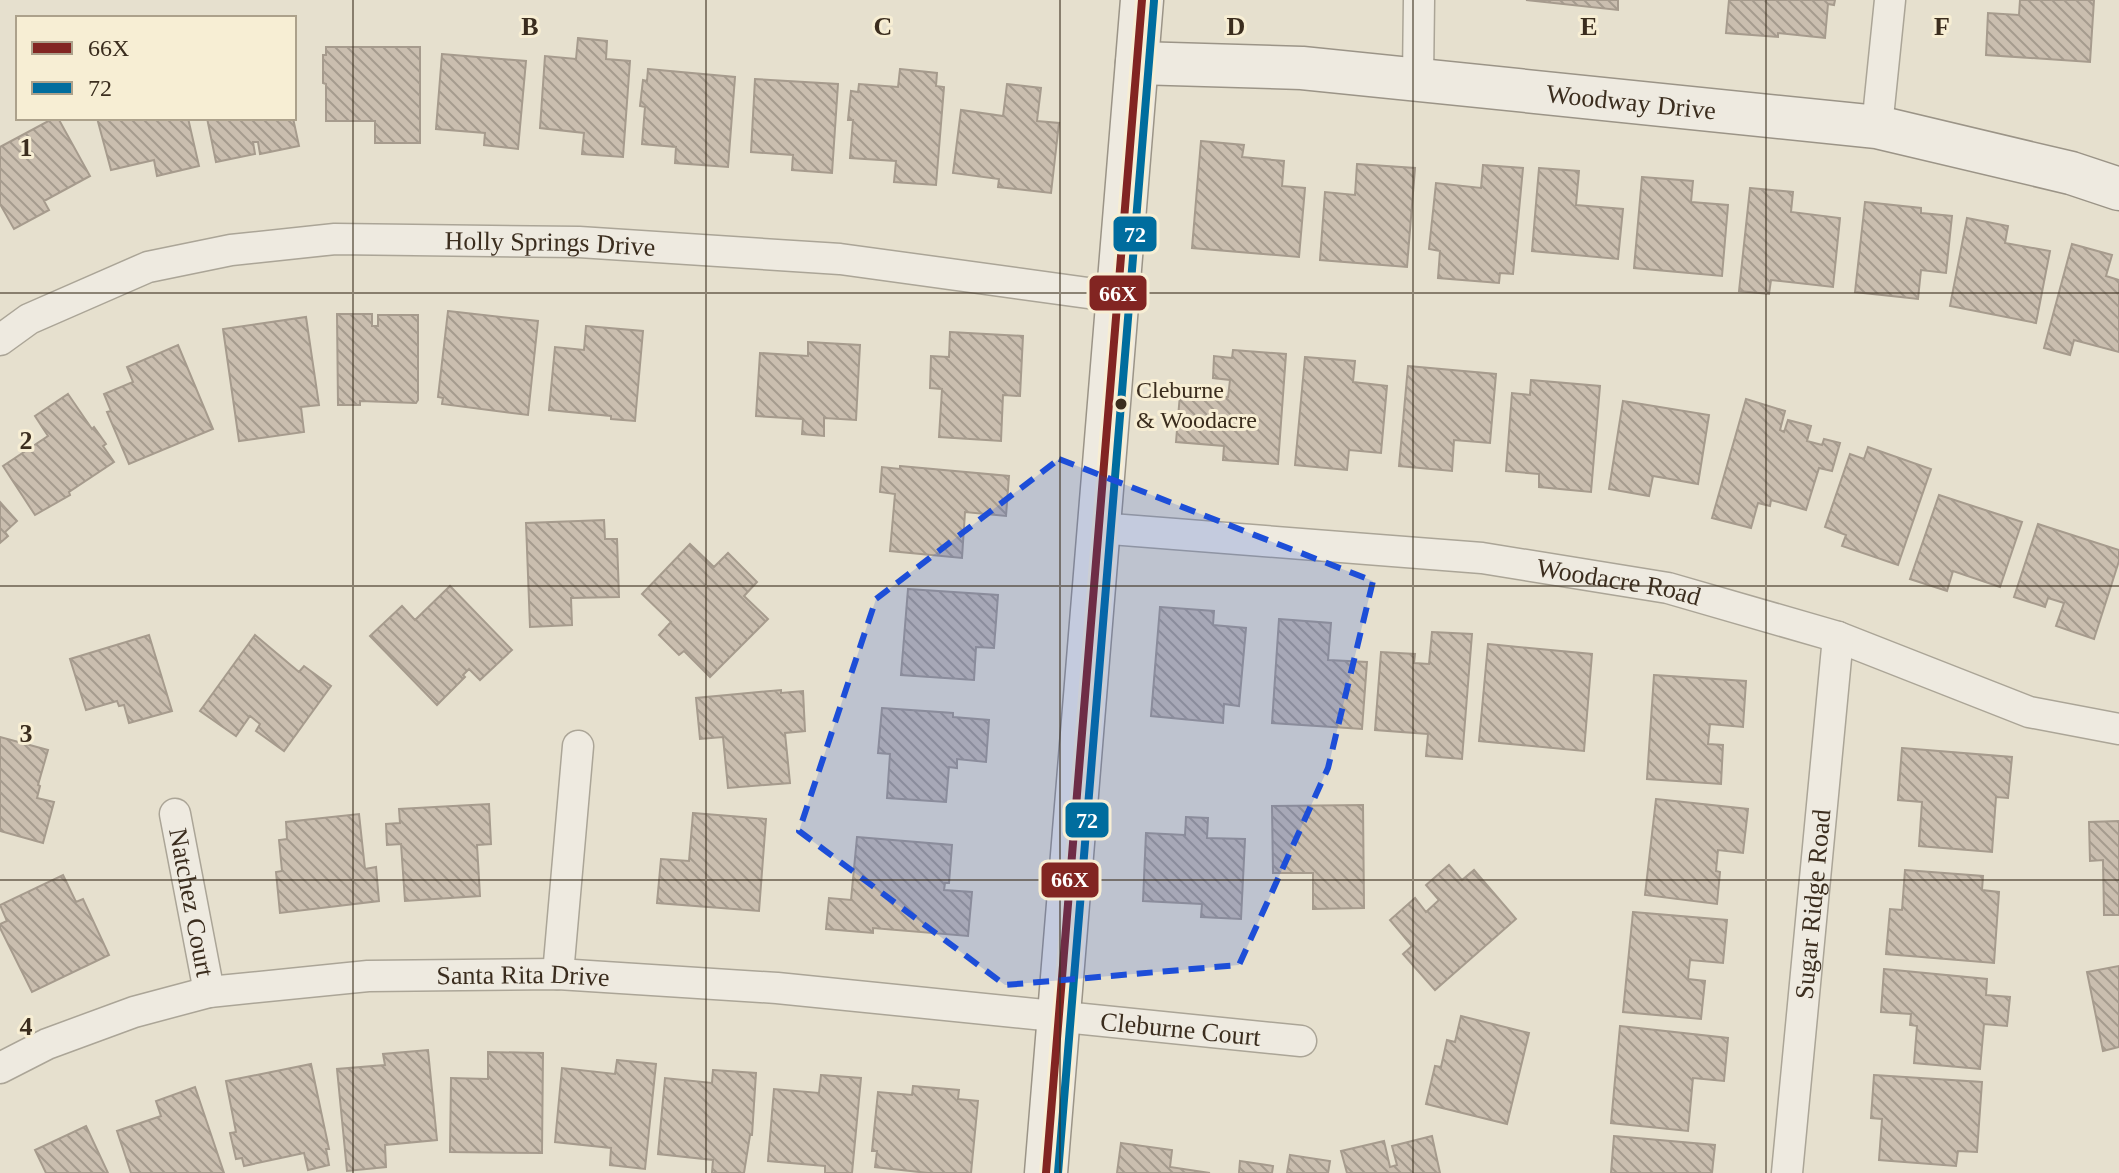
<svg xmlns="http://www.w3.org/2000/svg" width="2119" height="1173" viewBox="0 0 2119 1173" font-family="Georgia,serif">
  <defs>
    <pattern id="building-back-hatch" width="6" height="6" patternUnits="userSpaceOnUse" patternTransform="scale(2)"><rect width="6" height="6" fill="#cabeaf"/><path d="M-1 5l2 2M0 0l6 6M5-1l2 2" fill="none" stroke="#a59b8e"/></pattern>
  </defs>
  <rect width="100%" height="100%" fill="#e6e0ce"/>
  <path fill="url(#building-back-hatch)" stroke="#a69b8d" stroke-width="2" d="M1526 0H1618V10Z
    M1729 0H1835L1834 5 1828 4 1825 38 1778 33V37L1726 33Z
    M2020 0H2094L2090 62 1986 55 1988 13 2019 15Z
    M578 38 607 41 606 59 630 61 623 157 582 154 584 133 540 128 545 56 576 59Z
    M326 47H420V143H375V121H326V84L323 83V55H326Z
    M442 54 526 61 518 149 484 145 485 133 436 129Z
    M648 69 735 77 728 167 675 163 676 147 642 144 645 107 640 106 643 80 647 81Z
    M900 69 937 73 936 86 944 87 936 185 894 182 896 161 850 158 853 120H848L851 91 858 92 859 84 898 87Z
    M755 79 838 84 832 173 792 170 793 155 751 152Z
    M1007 84 1041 88 1037 121 1059 123 1051 193 998 187 999 179 953 173 961 110 1003 116Z
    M54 118H58L90 176 44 201 49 210 14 229 0 204V147Z
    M97 118H188L199 166 157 176 154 160 111 170Z
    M207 118H293L299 146 260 154 258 142H253L255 154 216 162Z
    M1201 141 1244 145 1242 157 1284 161 1282 186 1305 188 1299 257 1192 248Z
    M1357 164 1415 168 1407 267 1320 260 1325 192 1355 195Z
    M1483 165 1523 168 1513 274 1500 273 1499 283 1438 278 1440 251 1429 249 1436 183 1481 188Z
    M1539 168 1579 171 1576 205 1623 209 1618 259 1532 251Z
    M1642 177 1693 181 1691 202 1728 205 1722 276 1634 268Z
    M1750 188 1793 192 1791 212 1840 218 1833 287 1771 280 1769 294 1739 291Z
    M1865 202 1921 208V213L1952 216 1946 273 1921 270 1918 299 1855 292Z
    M1967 218 2008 226 2005 243 2050 251 2036 323 1950 306Z
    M2072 244 2112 255 2106 276 2119 280V352L2074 340 2070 355 2044 348Z
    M448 311 538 321 528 415 442 404 443 398 438 397Z
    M337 314H372V326H378V315H418V400L416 403 360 401V405H338Z
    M306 317 319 405 301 407 304 432 239 441 223 329Z
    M586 326 643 331 635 421 611 419V416L549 410 555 347 584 350Z
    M950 332 1023 336 1020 396 1003 395 1001 441 939 437 942 389 930 388 931 356 949 357Z
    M808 342 860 345 856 420 824 418V436L802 434 803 419 756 416 760 353 808 356Z
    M178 345 213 429 129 464 107 412 111 411 104 394 133 382 127 367Z
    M1233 350 1286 354 1278 464 1223 460 1224 446 1176 442 1180 394 1228 397 1230 380 1213 378 1214 356 1232 358Z
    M1305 357 1355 361 1353 382 1387 386 1381 453 1349 450 1347 470 1295 465Z
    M1408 366 1496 374 1490 443 1454 440 1452 471 1399 466Z
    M1531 380 1600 386 1591 492 1539 487V474L1506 471 1512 393 1530 395Z
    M68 394 92 429 94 427 106 444 103 446 114 462 69 492 70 495 35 515 3 466 48 436 35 416Z
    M1746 399 1785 411 1780 430 1784 432 1788 420 1811 426 1807 441 1822 445 1824 439 1840 443 1832 471 1819 468 1806 510 1771 500 1770 506 1758 503 1751 528 1712 518Z
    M1623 401 1709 415 1698 484 1653 476 1649 496 1609 489Z
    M1868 447 1931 469 1898 565 1842 546 1846 535 1825 527 1850 454 1864 459Z
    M900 466 1009 476 1006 516 965 512 962 558 890 551 895 494 880 492 882 467 900 469Z
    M1939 495 2022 522 2000 587 1953 571 1947 591 1910 579Z
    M0 502 17 521 5 532 8 536 0 543Z
    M604 520 605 539H617L619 597 571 598 572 625 530 627 526 523Z
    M2038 524 2119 550V561L2094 639 2056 626 2064 603 2048 598 2045 607 2014 597Z
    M690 544 714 567 728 553 757 582 744 596 768 619 710 677 684 651 679 655 659 635 671 622 642 594Z
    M450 586 512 650 480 680 469 669 463 675 465 677 437 705 370 636 402 606 415 620Z
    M908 589 998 595 994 648 976 647 974 680 901 675Z
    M1160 607 1214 611 1213 625 1246 628 1239 706 1224 704 1223 723 1151 716Z
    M1279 619 1331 623 1328 660 1367 662 1362 729 1272 723Z
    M1432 632 1472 634 1462 759 1426 756 1428 734 1375 730 1381 652 1415 654 1414 663 1429 664Z
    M149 635 172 711 129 723 124 705 119 706 117 701 86 710 70 659Z
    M255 635 299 672 304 666 331 686 284 751 256 731 260 724 250 716 236 736 200 711Z
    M1488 644 1592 654 1584 751 1479 741Z
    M1654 675 1746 681 1743 727 1710 724 1708 744 1723 745 1721 784 1647 779Z
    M781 690V693L803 691 805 731 785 733 790 783 728 788 723 737 700 739 696 698Z
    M882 708 953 713V717L989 720 986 762 957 759V768L949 767 946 802 887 798 890 754 878 753Z
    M0 737 48 750 38 785 40 786 37 798 54 802 43 843 0 831Z
    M1902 748 2012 757 2008 798 1996 797 1992 852 1919 846 1922 802 1898 800Z
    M1656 799 1748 809 1743 853 1718 850 1716 871 1720 872 1717 904 1645 895Z
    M489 804 491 844 477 845 480 896 405 901 401 844 387 845 386 824 400 823 399 809Z
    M1363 805 1364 908 1313 909V873H1273L1272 806Z
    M693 813 766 819 759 911 657 903 661 859 689 861Z
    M359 814 365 869 376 867 379 901 280 913 276 872 282 871 279 840 287 839 286 822Z
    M1186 817 1208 818 1207 838 1245 839 1241 919 1201 917 1202 904 1143 901 1146 833 1185 835Z
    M2119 821V915H2104L2103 860 2090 861 2089 822Z
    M857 837 952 845 949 883H945L944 890 972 892 968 936 873 928V933L826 929 829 898 851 900Z
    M1449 865 1462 880 1474 870 1516 919 1435 990 1403 954 1412 946 1390 920 1415 898 1426 912 1439 900 1426 885Z
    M1905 870 1983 876 1982 890 1999 892 1994 963 1886 954 1890 909 1902 910Z
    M63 875 76 902 83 899 109 955 32 992 0 928V924L7 921 0 905Z
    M1633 912 1727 920 1723 963 1690 960 1688 979 1705 981 1701 1019 1623 1012Z
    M2119 966V1047L2103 1051 2087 972Z
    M1884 969 1987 979 1986 995 2010 997 2007 1026 1984 1024 1980 1069 1914 1063 1917 1026 1910 1025 1911 1014 1881 1012Z
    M1461 1016 1529 1033 1507 1124 1426 1104 1435 1066 1441 1067 1447 1040 1455 1042Z
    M1620 1026 1728 1038 1724 1081 1693 1078 1688 1131 1611 1123Z
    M428 1050 437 1140 385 1145 386 1167 347 1171 337 1069 385 1065 383 1054Z
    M488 1052 543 1053 542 1153 450 1152 451 1078 488 1079Z
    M617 1060 656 1064 645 1169 610 1165 611 1148 555 1142 562 1068 615 1074Z
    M311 1064 329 1149H326L329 1165 308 1170 304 1153 244 1166 242 1158 236 1159 230 1133 236 1132 226 1081Z
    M713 1070 756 1073 752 1135H750L744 1173H712L713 1160 658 1154 665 1078 712 1083Z
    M821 1075 861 1078 852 1173H825V1166L768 1161 774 1089 819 1093Z
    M1874 1075 1982 1082 1977 1152 1958 1151 1956 1166 1879 1160 1882 1119 1871 1118Z
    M913 1086 959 1090 958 1099 978 1101 971 1173H928L875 1167 877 1151H872L878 1092 912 1095Z
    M195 1087 224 1173H131L117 1131 161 1116 156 1101Z
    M86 1126 108 1173H46L35 1150Z
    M1432 1136 1440 1173H1347L1341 1151 1384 1141 1390 1167 1397 1165 1392 1146Z
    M1614 1136 1715 1145 1712 1173H1611Z
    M1121 1143 1172 1150 1170 1167 1210 1173H1117Z
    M1290 1155 1330 1161 1328 1173H1287Z
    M1240 1161 1273 1166 1272 1173H1239Z"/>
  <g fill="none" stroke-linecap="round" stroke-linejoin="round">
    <g stroke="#aba597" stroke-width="33">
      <g id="street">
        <path d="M1418 78 1419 0"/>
        <path d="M1877 127 1890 0"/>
        <path id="s1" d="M0 340 29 319 148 267 231 250 335 239 579 242 840 259 1117 297"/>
        <path id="s2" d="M1098 528 1482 558 1668 588 1838 637 2029 712 2119 729"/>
        <path id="s3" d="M175 814 209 992"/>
        <path d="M558 974 578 746"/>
        <path id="s4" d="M0 1068 47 1044 134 1012 209 992 368 976 558 974 777 988 1301 1041"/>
        <path id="s5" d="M1787 1173 1838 637"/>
      </g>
    </g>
    <g stroke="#9b9487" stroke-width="45">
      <g id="secondary">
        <path id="s6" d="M1137 63 1302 68 1877 127 2071 173 2119 189"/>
        <path d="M1046 1173 1142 0"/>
      </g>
    </g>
    <use href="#street" stroke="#eeeae0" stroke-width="30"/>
    <use href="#secondary" stroke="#eeeae0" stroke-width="42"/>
    <g stroke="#f7eed4" stroke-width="14">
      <path id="bus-1" d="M1046 1173 1142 0"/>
    </g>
    <g stroke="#f7eed4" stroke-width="14">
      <path id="bus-2" d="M1058 1173 1154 1"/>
    </g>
    <use href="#bus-1" stroke="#822522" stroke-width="8"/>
    <use href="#bus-2" stroke="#006d9e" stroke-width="8"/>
  </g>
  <path fill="#1d4ed8" fill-opacity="0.2" stroke="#1d4ed8" stroke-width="6" stroke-dasharray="16 10" stroke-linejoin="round" d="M1059 459 1373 581 1328 768 1239 965 1005 985 799 831 876 599Z"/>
  <path fill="none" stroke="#3b2d1e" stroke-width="2" stroke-opacity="0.55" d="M353 0V1173M706 0V1173M1060 0V1173M1413 0V1173M1766 0V1173M0 293H2119M0 586H2119M0 880H2119"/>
  <circle fill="#3b2d1e" stroke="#f7eed4" stroke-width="3" cx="1121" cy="404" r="7"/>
  <g text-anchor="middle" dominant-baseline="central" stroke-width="6" stroke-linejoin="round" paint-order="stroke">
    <g font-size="24" fill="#3b2d1e" stroke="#f7eed4" text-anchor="start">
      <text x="1136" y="390">Cleburne<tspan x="1136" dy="30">&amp; Woodacre</tspan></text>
    </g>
    <g font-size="26" fill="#3b2d1e" stroke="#f7eed4">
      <text stroke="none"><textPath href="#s6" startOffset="496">Woodway Drive</textPath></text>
      <text stroke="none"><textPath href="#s1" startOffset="570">Holly Springs Drive</textPath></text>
      <text stroke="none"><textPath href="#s2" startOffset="524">Woodacre Road</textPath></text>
      <text stroke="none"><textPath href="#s3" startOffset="90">Natchez Court</textPath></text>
      <text stroke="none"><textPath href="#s5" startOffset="270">Sugar Ridge Road</textPath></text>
      <text stroke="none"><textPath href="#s4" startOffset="538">Santa Rita Drive</textPath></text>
      <text stroke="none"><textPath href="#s4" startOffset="1198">Cleburne Court</textPath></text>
    </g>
  </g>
  <g font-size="26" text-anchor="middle" font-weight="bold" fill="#3b2d1e" stroke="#f7eed4" stroke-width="6" stroke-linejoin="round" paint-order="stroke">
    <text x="530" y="35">B</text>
    <text x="883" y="35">C</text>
    <text x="1236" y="35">D</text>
    <text x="1589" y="35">E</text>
    <text x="1942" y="35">F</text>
    <text x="26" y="156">1</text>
    <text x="26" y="449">2</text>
    <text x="26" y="742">3</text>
    <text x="26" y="1035">4</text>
  </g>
  <g stroke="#f7eed4" stroke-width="3">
    <rect x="1112" y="215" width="46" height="38" rx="8" fill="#006d9e"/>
    <rect x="1088" y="274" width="60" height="38" rx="8" fill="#822522"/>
    <rect x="1064" y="801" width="46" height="38" rx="8" fill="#006d9e"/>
    <rect x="1040" y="861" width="60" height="38" rx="8" fill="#822522"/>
  </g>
  <g font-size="22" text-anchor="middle" font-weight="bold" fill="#fff">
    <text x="1135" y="242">72</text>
    <text x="1118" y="301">66X</text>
    <text x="1087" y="828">72</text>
    <text x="1070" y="887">66X</text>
  </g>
  <rect x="16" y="16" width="280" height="104" fill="#f7eed4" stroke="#aca18b" stroke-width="2"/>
  <rect x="32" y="42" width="40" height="12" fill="#822522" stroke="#aca18b" stroke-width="2"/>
  <text x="88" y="56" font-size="24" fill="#3b2d1e">66X</text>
  <rect x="32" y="82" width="40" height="12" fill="#006d9e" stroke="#aca18b" stroke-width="2"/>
  <text x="88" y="96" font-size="24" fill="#3b2d1e">72</text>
</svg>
